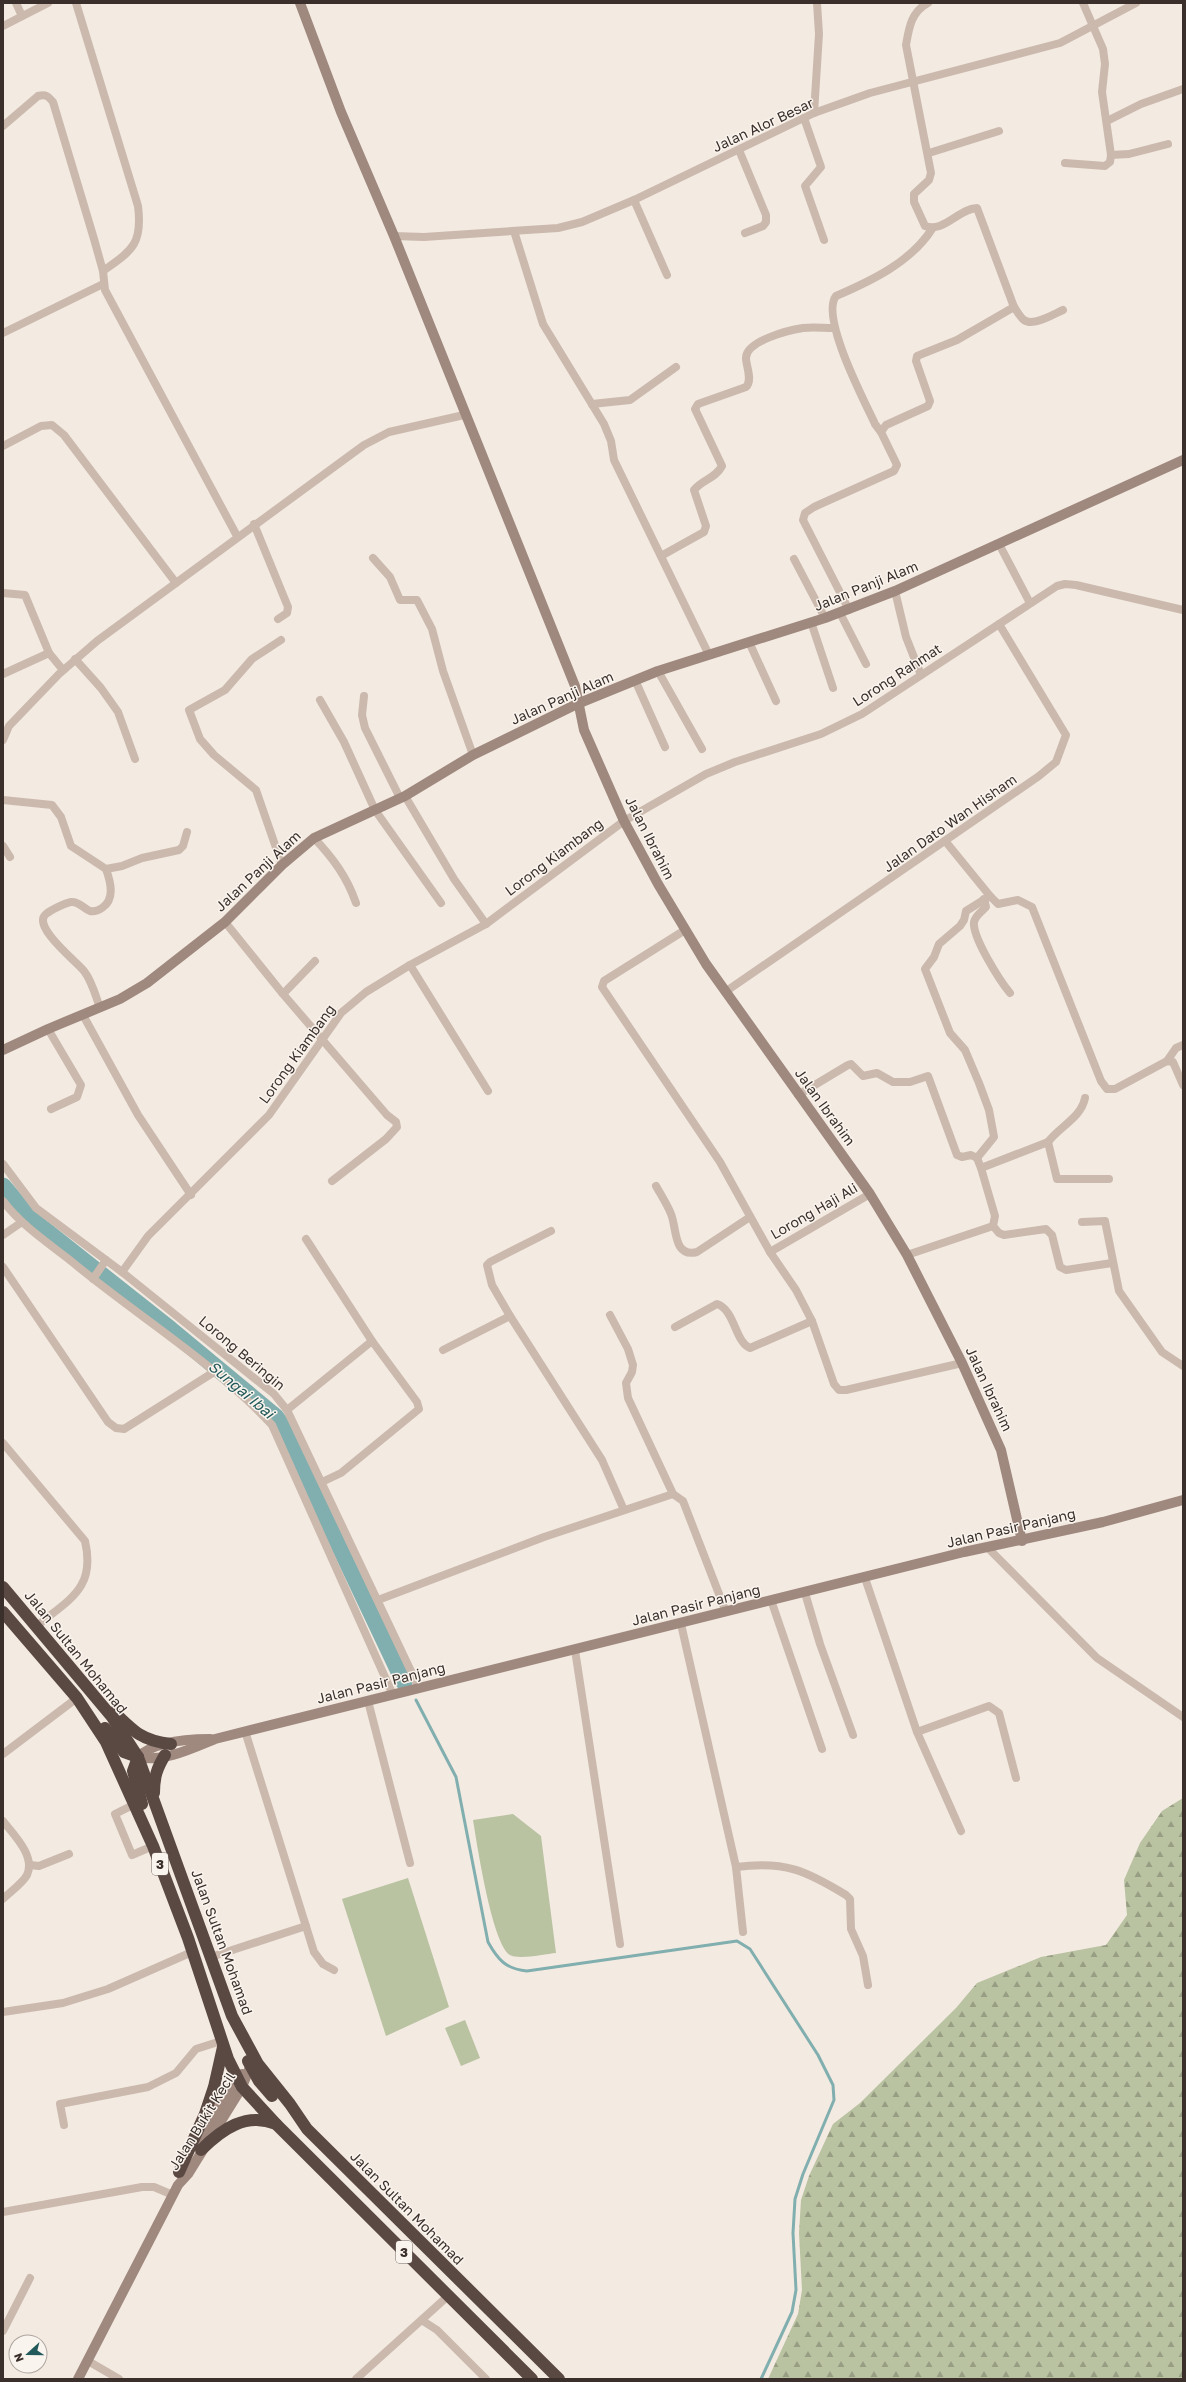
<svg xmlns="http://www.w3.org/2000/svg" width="1186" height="2382" font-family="'Golos Text',sans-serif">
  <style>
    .forest { fill: url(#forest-firs) }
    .park { fill: #b9c2a1 }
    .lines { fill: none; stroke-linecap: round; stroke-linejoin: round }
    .stream { stroke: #81afaf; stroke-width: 3 }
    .river { stroke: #81afaf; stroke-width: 17 }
    .street { stroke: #cbb9ad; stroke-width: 8 }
    .secondary { stroke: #9f887e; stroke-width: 10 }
    .highway { stroke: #5a4943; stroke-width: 12 }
    .labels { text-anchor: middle; stroke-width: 3; stroke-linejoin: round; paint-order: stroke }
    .shield { fill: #faf4ee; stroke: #746a66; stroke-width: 1 }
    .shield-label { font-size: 13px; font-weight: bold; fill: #3a2f2b }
    .street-label { font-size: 14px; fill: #3a2f2b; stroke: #faf4ee }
    .water-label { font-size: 15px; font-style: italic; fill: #22595a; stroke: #faf4ee }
  </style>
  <defs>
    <pattern id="forest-firs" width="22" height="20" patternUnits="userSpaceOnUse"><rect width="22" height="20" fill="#b9c2a1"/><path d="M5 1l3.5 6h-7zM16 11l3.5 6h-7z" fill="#979e83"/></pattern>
  </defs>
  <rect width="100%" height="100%" fill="#f3eae1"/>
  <polygon class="forest" points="1183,1798 1183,2379 768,2379 798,2314 802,2290 799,2233 801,2200 809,2176 833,2124 860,2103 956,2008 977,1983 1041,1957 1106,1945 1127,1915 1124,1880 1140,1843 1162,1811"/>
  <g class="park">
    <path d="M513 1814 541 1836 556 1953C545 1954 519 1960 510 1955 492 1944 477 1844 473 1820Z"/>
    <polygon points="408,1878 449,2007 386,2036 342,1899"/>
    <polygon points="465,2020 480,2058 461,2066 445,2028"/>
  </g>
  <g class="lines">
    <path class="stream" d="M416 1700 456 1777 488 1942C498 1960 506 1969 527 1971L737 1941 750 1949 818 2055 833 2085 834 2100 803 2174 795 2199 793 2233 796 2290 792 2312 761 2379"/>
    <polyline class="river" points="3,1186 31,1219 170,1329 276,1417 283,1427 404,1682"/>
    <g class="street">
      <polyline points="16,3 22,16"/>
      <path d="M76 3 138 206C143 245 131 251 103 271"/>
      <polyline points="3,26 48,3"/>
      <polyline points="814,113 819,34 817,3"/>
      <polyline points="804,118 821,167 805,186 824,240"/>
      <polyline points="1107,121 1141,104 1183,89"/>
      <path d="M3 126 38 96C46 94 48 96 53 102L94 239 103 271 105 290 237 536"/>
      <polyline points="739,150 766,215 766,222 763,226 745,233"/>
      <polyline points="929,153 999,131"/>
      <polyline points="1111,155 1129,154 1168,144"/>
      <polyline points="1065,163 1105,166 1110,162 1111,155 1102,92 1105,64 1103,49 1083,3"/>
      <polyline points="634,200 667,275"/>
      <polyline points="514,231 543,324 604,424 611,441 614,460 709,655"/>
      <polyline points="394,236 424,237 558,228 582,222 634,200 814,113 870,93 1060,43 1136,3"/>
      <path d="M1014 307C1017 311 1020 317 1024 320 1033 327 1054 314 1063 310"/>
      <polyline points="3,333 103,284"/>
      <polyline points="592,404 630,400 676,367"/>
      <path d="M881 432 875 424C864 400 820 317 836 296 871 281 911 262 932 229"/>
      <polyline points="3,446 41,426 52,425 64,435 176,583"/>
      <polyline points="254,524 288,607 287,613 278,619"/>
      <polyline points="999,544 1030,603"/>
      <path d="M661 556 704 532 706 526 694 490C703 479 715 479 722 466L695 409 698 404 746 387C753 380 746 366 746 358 746 341 789 330 803 328 813 327 823 328 833 328"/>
      <polyline points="373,558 390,577 400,600 417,600 432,629 443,671 473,755"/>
      <polyline points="794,559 825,618"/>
      <polyline points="895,591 906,637 921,675"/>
      <polyline points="3,593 25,595 49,653 63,670"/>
      <path d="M849 610 803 520 805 513 814 507 894 471 897 465 881 432 886 425 928 406 930 401 916 361 917 356 957 340 1014 307 977 208C958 209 944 233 925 226L914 202V194L929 180 931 173 906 45C909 28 911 12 928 3"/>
      <polyline points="840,613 866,664"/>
      <polyline points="811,622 833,688"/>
      <polyline points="281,640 252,659 225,690 189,710 200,739 214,755 256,790 282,865"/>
      <polyline points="749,642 776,701"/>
      <polyline points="75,659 101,688 118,712 135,759"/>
      <polyline points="658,671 702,749"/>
      <polyline points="3,674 49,653"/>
      <polyline points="635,680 665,747"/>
      <polyline points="364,696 362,715 365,728 400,798"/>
      <polyline points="320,700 344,742 375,810 441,903"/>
      <polyline points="3,740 9,726 59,674 97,641 364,445 389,432 464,415"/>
      <polyline points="405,796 454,879 486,924"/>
      <polyline points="3,800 52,805 61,817 71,846 106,869 122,866 142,858 179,850 183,846 187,832"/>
      <path d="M314 838C333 858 347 877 356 903"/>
      <polyline points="946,842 990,896 966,911 964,920 960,926 939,944 934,957 925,969 950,1033 965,1050 979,1083 989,1110 994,1137 977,1158"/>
      <polyline points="3,846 10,857"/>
      <polyline points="990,896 998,904 1018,900 1032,907 1101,1081 1107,1089 1115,1089 1167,1061 1173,1062 1183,1085"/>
      <path d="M984 899 986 907C982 911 975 916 974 922 972 937 1000 981 1010 993"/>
      <polyline points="225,922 283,994 387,1115 396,1122 397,1127 386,1139 332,1181"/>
      <polyline points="685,930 604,981 602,987 720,1162 770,1252 796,1290 812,1321 834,1384 839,1390 846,1390 962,1363"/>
      <polyline points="410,965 488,1091"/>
      <polyline points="725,992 1039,776 1056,762 1066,735 999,624"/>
      <polyline points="283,994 315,961"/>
      <path d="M100 1008C96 997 92 981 84 971 77 962 31 926 46 914 51 910 65 903 71 902 79 901 84 909 90 911 94 912 99 910 102 908 115 899 111 883 106 869"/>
      <polyline points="83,1015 138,1115 191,1195"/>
      <polyline points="48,1029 81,1085 77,1097 51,1109"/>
      <polyline points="1167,1061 1176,1048 1183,1045"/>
      <polyline points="798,1095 848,1065 851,1064 863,1076 877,1073 893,1082 910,1082 928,1076 957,1155 962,1157 971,1155 977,1158 981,1168 1048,1142 1057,1179 1109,1179"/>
      <path d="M1048 1142C1060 1126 1081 1118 1085 1098"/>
      <polyline points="3,1164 36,1208 122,1272 274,1394 287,1410 419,1688"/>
      <path d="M656 1186C661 1195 667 1204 671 1214 677 1228 673 1258 697 1252L750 1217"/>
      <path d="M3 1201C21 1225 48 1243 71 1261 137 1316 214 1362 272 1425L393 1695"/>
      <polyline points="1082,1222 1105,1221 1119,1291 1162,1352 1183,1366"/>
      <polyline points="993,1226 999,1233 1004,1235 1046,1229 1052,1235 1060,1267 1066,1270 1112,1263"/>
      <polyline points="551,1231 490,1262 487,1265 492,1285 510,1316 602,1460 624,1510"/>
      <polyline points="3,1235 22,1222"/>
      <polyline points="306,1239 372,1341 417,1402 419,1409 341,1473 322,1482"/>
      <polyline points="770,1252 870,1194"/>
      <polyline points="907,1255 993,1226 995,1216 981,1168"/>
      <polyline points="3,1267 108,1422 116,1428 124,1429 214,1372"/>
      <polyline points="122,1272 148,1236 269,1115 341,1013 366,992 410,965 486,924 624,821 706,774 735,762 821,734 862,714 1057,586 1065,584 1076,585 1183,610"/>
      <polyline points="93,1279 106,1260"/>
      <polyline points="610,1315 628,1349 633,1365 632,1372 626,1383 628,1398 673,1494 683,1501 726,1612"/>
      <path d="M675 1327 717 1304C735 1310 735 1342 750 1348L812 1321"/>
      <polyline points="443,1350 510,1316"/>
      <polyline points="287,1410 372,1341"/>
      <path d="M3 1443 85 1541C96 1589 69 1599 37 1626"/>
      <polyline points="987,1547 1097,1658 1183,1717"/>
      <polyline points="865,1578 917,1732 961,1831"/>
      <polyline points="805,1593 820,1644 853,1735"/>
      <polyline points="378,1600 544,1537 673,1494"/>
      <polyline points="771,1600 822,1749"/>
      <polyline points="681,1624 736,1867 743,1932"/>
      <polyline points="575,1650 620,1944"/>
      <polyline points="368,1701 410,1863"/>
      <polyline points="245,1731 314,1952 323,1964 334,1970"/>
      <polyline points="917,1732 989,1706 999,1713 1016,1778"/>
      <polyline points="3,1754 77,1698"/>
      <polyline points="135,1804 115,1814 132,1855 153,1846"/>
      <path d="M3 1821C13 1834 36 1856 27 1875 23 1883 10 1892 3 1899"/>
      <polyline points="30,1865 39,1866 69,1854"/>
      <path d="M736 1867C785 1861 805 1870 846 1895L850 1899 851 1929 863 1956 868 1985"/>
      <polyline points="211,1957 306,1926"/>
      <polyline points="3,2012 63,2003 108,1989 192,1952"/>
      <polyline points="64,2125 60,2104 148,2087 176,2073 196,2049 221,2041"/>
      <polyline points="3,2212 142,2187 154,2187 173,2195"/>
      <polyline points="423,2321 437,2330 486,2379"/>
      <polyline points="3,2331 30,2278"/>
      <polyline points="88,2361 119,2379"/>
      <polyline points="356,2379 448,2296"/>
    </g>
    <g class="secondary">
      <polyline points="300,3 341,112 394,236 575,686 584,730 624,821 658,884 706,964 870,1194 907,1255 962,1363 1001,1450 1022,1541"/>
      <polyline points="3,1050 48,1029 120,999 147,983 225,922 282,865 314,838 405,796 473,755 577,704 658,671 825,618 895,591 1183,460"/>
      <path d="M138 1757C162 1763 193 1748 215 1739L964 1552 1103 1522 1183 1500"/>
      <path d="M138 1757C155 1741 187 1739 210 1739"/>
      <polyline points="197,2142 237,2078 242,2074"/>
      <polyline points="78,2379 178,2185 188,2174 242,2087 250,2067"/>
    </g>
    <g class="highway">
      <polyline points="3,1587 112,1717 138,1757 232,2016 258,2064 290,2104 307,2129 559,2379"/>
      <polyline points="3,1612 77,1698 106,1742 153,1846 188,1938 228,2059 242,2087 277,2125 532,2379"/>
      <path d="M114 1712C134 1732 143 1741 171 1744"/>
      <polyline points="105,1728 124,1752 138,1757"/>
      <polyline points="138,1757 133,1771 142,1804"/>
      <path d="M154 1793C154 1777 157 1768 165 1755"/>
      <polyline points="248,2061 259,2081 272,2096"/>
      <path d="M201 2150C222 2129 246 2112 276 2124"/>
      <polyline points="179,2172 205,2114 214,2087 223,2047"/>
    </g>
  </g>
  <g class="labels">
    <g class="shield">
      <rect x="152" y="1853" width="16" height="22" rx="3"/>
      <rect x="396" y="2241" width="16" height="22" rx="3"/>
    </g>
    <g class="shield-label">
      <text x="160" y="1869">3</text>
      <text x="404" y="2257">3</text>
    </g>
    <g class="street-label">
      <text transform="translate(763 125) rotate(-25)" y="5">Jalan Alor Besar</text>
      <text transform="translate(866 586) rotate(-22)" y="5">Jalan Panji Alam</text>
      <text transform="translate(897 675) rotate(-33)" y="5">Lorong Rahmat</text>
      <text transform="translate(562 698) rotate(-24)" y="5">Jalan Panji Alam</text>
      <text transform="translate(950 823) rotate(-35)" y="5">Jalan Dato Wan Hisham</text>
      <text transform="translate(650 838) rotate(63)" y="5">Jalan Ibrahim</text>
      <text transform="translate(554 857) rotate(-37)" y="5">Lorong Kiambang</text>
      <text transform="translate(258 871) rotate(-43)" y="5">Jalan Panji Alam</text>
      <text transform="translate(297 1054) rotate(-54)" y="5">Lorong Kiambang</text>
      <text transform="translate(825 1107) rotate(54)" y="5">Jalan Ibrahim</text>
      <text transform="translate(814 1211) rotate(-30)" y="5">Lorong Haji Ali</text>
      <text transform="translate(242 1353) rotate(40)" y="5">Lorong Beringin</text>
      <text transform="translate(989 1389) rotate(65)" y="5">Jalan Ibrahim</text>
      <text transform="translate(1011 1528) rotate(-13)" y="5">Jalan Pasir Panjang</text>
      <text transform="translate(696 1605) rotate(-14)" y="5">Jalan Pasir Panjang</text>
      <text transform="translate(76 1652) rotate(51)" y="5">Jalan Sultan Mohamad</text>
      <text transform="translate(381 1683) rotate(-14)" y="5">Jalan Pasir Panjang</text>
      <text transform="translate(222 1942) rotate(70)" y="5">Jalan Sultan Mohamad</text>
      <text transform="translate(202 2121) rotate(-58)" y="5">Jalan Bukit Kecil</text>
      <text transform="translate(407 2208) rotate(45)" y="5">Jalan Sultan Mohamad</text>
    </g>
    <g class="water-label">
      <text transform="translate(241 1390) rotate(40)" y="5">Sungai Ibai</text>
    </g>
  </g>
  <rect width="1186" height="2382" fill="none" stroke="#3a2f2b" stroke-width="8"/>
  <g transform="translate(28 2354) rotate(249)"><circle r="19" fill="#faf4ee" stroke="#ada5a0"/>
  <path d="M0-3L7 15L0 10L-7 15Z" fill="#22595a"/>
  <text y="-6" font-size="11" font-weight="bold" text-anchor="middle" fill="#3a2f2b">N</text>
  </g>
</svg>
